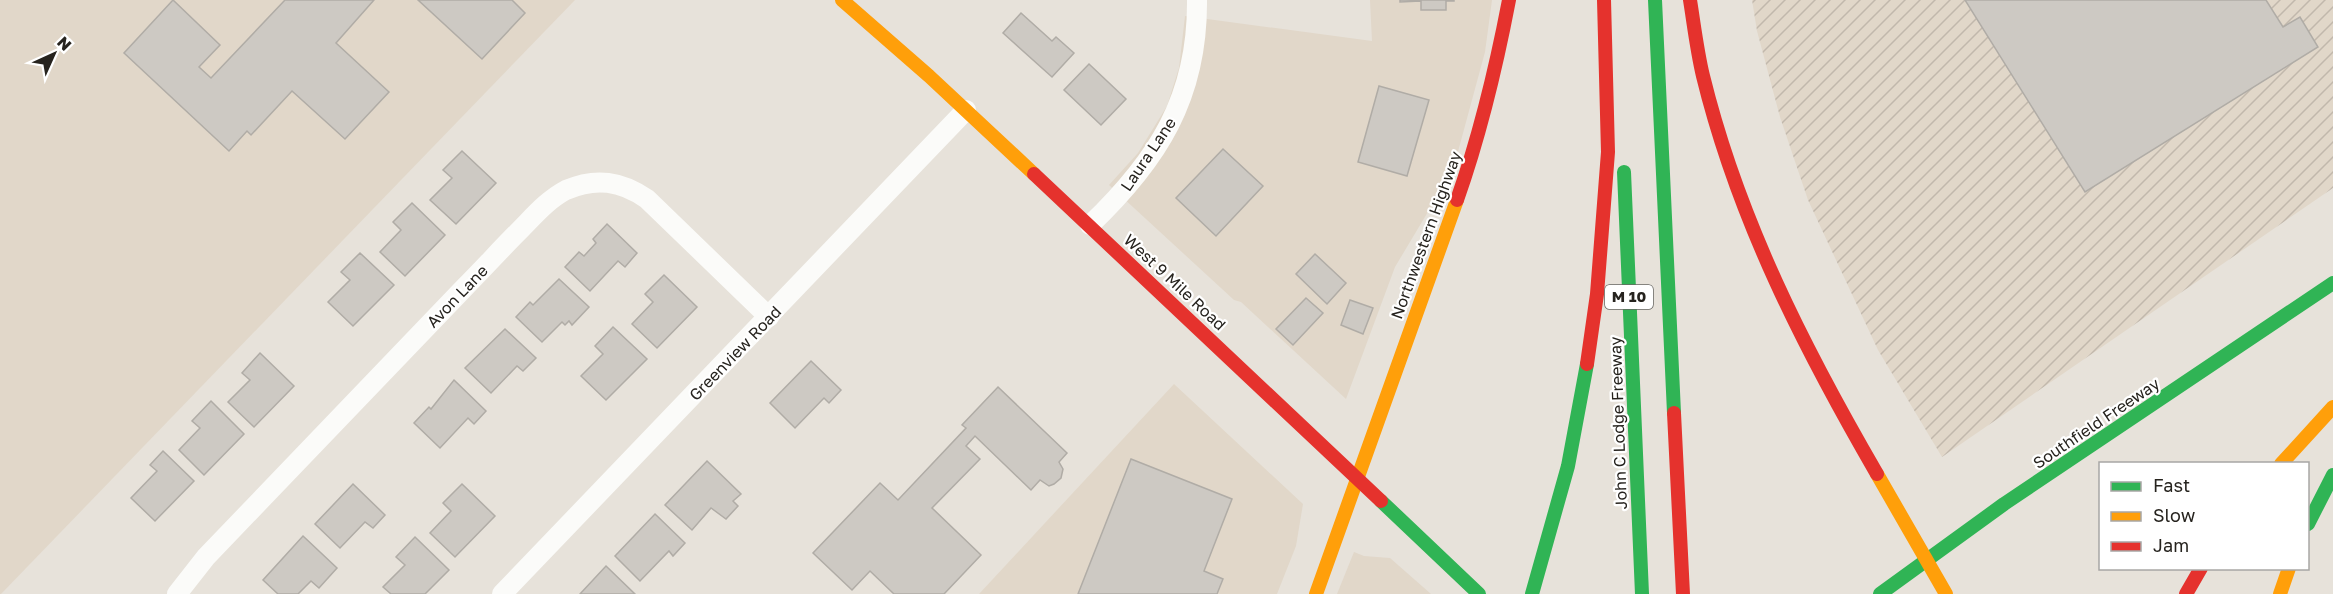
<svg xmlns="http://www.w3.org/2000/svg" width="2333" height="594" font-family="'Golos Text',sans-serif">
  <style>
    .built { fill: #e1d7c9 }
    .industrial { fill: url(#industrial-furrows) }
    .building { fill: #cdc9c3; stroke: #b0aca6; stroke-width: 1.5 }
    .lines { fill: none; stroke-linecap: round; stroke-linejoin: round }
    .street { stroke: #fbfbf9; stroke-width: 20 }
    .fast { stroke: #30b455; stroke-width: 14 }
    .slow { stroke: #ff9f0a; stroke-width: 14 }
    .jam { stroke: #e5322d; stroke-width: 14 }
    .labels { text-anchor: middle; stroke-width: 4.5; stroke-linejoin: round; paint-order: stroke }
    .shield { fill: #fff; stroke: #676562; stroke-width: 1.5 }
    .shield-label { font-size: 15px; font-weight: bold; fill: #26231e }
    .street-label { font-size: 16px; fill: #26231e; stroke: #fff }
  </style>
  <defs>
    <pattern id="industrial-furrows" width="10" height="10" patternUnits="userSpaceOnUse" patternTransform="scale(1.5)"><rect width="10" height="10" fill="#e1d7c9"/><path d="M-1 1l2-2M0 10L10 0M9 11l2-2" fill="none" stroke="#c1b8ac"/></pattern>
  </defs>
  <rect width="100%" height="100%" fill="#e7e2da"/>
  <g class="built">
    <polygon points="0,0 575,0 1,594 0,594"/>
    <polygon points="1370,0 1492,0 1485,52 1453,170 1395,267 1346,399 1241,302 1234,300 1109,185 1138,153 1167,106 1179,68 1185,16 1372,41"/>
    <polygon points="1174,384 1303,504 1296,546 1277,594 979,594"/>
    <polygon points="1354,552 1364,556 1390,558 1431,594 1337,594"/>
  </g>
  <polygon class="industrial" points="1752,0 2333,0 2333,188 1942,457 1878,350 1808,200 1780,117 1757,31"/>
  <g class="building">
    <polygon points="173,0 220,45 199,67 211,78 285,0 374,0 336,43 389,92 345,139 292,91 251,135 247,131 229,151 124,53"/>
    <polygon points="418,0 512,0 525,13 482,59"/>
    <polygon points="1400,0 1454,0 1454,1 1446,1 1446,10 1421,10 1421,1 1400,2"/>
    <polygon points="1965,0 2266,0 2283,27 2300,17 2318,47 2085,192"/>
    <polygon points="1021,13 1052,41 1056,37 1074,53 1052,77 1003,33"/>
    <polygon points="1089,64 1126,99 1101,125 1064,90"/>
    <polygon points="1379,86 1429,100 1407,176 1358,162"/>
    <polygon points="1223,149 1263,186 1216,236 1176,198"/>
    <polygon points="462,151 496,183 456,224 430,200 452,178 443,170"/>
    <polygon points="412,203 445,235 405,276 380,252 401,230 393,222"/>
    <polygon points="607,224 637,253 625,267 618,261 590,291 565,267 579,252 584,256 596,243 593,239"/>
    <polygon points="360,253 394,285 353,326 328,302 350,280 341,272"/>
    <polygon points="1315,254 1346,283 1327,304 1296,274"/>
    <polygon points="664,275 697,307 657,348 632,324 653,302 645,294"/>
    <polygon points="559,279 589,307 572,325 569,321 565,325 562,322 542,342 516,317 530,302 533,305"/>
    <polygon points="1306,298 1323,313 1293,345 1276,329"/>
    <polygon points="1350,300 1373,308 1363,334 1341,325"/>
    <polygon points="613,327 647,359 606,400 581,376 603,354 595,346"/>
    <polygon points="505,329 536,358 523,371 517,366 491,393 465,368"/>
    <polygon points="260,353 294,386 254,427 228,402 250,380 242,373"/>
    <polygon points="811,361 841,390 829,403 824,398 795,428 770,403"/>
    <polygon points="454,380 486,411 474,424 468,418 440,448 414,423 429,407 431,409"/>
    <polygon points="998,387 1067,453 1059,462 1063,469 1061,478 1054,484 1049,486 1040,480 1031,490 975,436 966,446 980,459 932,508 981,555 944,594 894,594 870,571 852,590 813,553 880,483 898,500 966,428 962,425"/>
    <polygon points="211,401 244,434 204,475 179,450 200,428 192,421"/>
    <polygon points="163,451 194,481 155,521 131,498 157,471 150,465"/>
    <polygon points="1131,459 1232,499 1204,571 1223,579 1217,594 1078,594"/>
    <polygon points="707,461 741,494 733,501 738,506 726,519 711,508 692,530 665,505"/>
    <polygon points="353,484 385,515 373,528 365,522 340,548 315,524"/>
    <polygon points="462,484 495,516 455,557 430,533 451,511 443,503"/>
    <polygon points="655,514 685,543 673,556 669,551 640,581 615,556"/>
    <polygon points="303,536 337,568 319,588 311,581 298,594 278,594 263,580"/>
    <polygon points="415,537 449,570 425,594 391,594 383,587 405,565 396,557"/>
    <polygon points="606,566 635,594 580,594"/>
  </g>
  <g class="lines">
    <g class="street">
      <path d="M1090 225C1158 160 1198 97 1197 0"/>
      <path d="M177 594 206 557C292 467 378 377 465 287 483 269 500 250 518 232 533 217 547 200 566 190 596 177 621 181 647 199L769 317"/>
      <polyline points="502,594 966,110"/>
    </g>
    <g class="fast">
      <polyline points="1655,0 1674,413"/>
      <polyline points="1624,172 1642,594"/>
      <polyline points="1381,501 1479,594"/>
      <polyline points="2308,524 2333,475"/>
      <polyline points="1532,594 1568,466 1587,364"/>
      <polyline points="1880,594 2004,504 2333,283"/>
    </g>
    <g class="slow">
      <polyline points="842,0 929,76 1034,174"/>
      <polyline points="2281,464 2333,407"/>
      <polyline points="1877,474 1946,594"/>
      <polyline points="1316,594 1457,200"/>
      <polyline points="2280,594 2289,568"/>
    </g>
    <g class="jam">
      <path d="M1690 0C1694 25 1697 51 1703 76 1738 219 1804 348 1877 474"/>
      <polyline points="1034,174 1381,501"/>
      <path d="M1457 200C1480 135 1496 68 1509 0"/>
      <polyline points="1587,364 1597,294 1608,152 1604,0"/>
      <polyline points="1674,413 1683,594"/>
      <polyline points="2186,594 2201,568"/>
    </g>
  </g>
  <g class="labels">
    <rect class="shield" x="1605" y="285" width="48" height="24" rx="4.5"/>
    <g class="shield-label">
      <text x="1629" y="302">M 10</text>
    </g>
    <g class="street-label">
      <text transform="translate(1148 154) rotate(-56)" y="6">Laura Lane</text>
      <text transform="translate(1426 235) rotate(-70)" y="6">Northwestern Highway</text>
      <text transform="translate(1175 282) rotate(43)" y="6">West 9 Mile Road</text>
      <text transform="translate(457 296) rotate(-46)" y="6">Avon Lane</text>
      <text transform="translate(735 353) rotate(-46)" y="6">Greenview Road</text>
      <text transform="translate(1618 423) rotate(-92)" y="6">John C Lodge Freeway</text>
      <text transform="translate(2096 423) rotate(-34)" y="6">Southfield Freeway</text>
    </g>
  </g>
  <rect x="2099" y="462" width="210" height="108" fill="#ffffff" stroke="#a8a7a5" stroke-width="1.5"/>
  <rect x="2111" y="482" width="30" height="9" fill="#30b455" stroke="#a8a7a5" stroke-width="1.5"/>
  <text x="2153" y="492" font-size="18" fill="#26231e">Fast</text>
  <rect x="2111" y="512" width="30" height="9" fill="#ff9f0a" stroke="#a8a7a5" stroke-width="1.5"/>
  <text x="2153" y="522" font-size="18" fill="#26231e">Slow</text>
  <rect x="2111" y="542" width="30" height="9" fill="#e5322d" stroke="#a8a7a5" stroke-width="1.5"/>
  <text x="2153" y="552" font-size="18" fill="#26231e">Jam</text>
  <g transform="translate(54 54) rotate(45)" stroke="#ffffff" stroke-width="4.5" paint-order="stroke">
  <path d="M0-4.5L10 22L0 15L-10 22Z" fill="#26231e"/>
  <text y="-9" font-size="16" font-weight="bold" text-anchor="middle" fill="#26231e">N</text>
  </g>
</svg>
